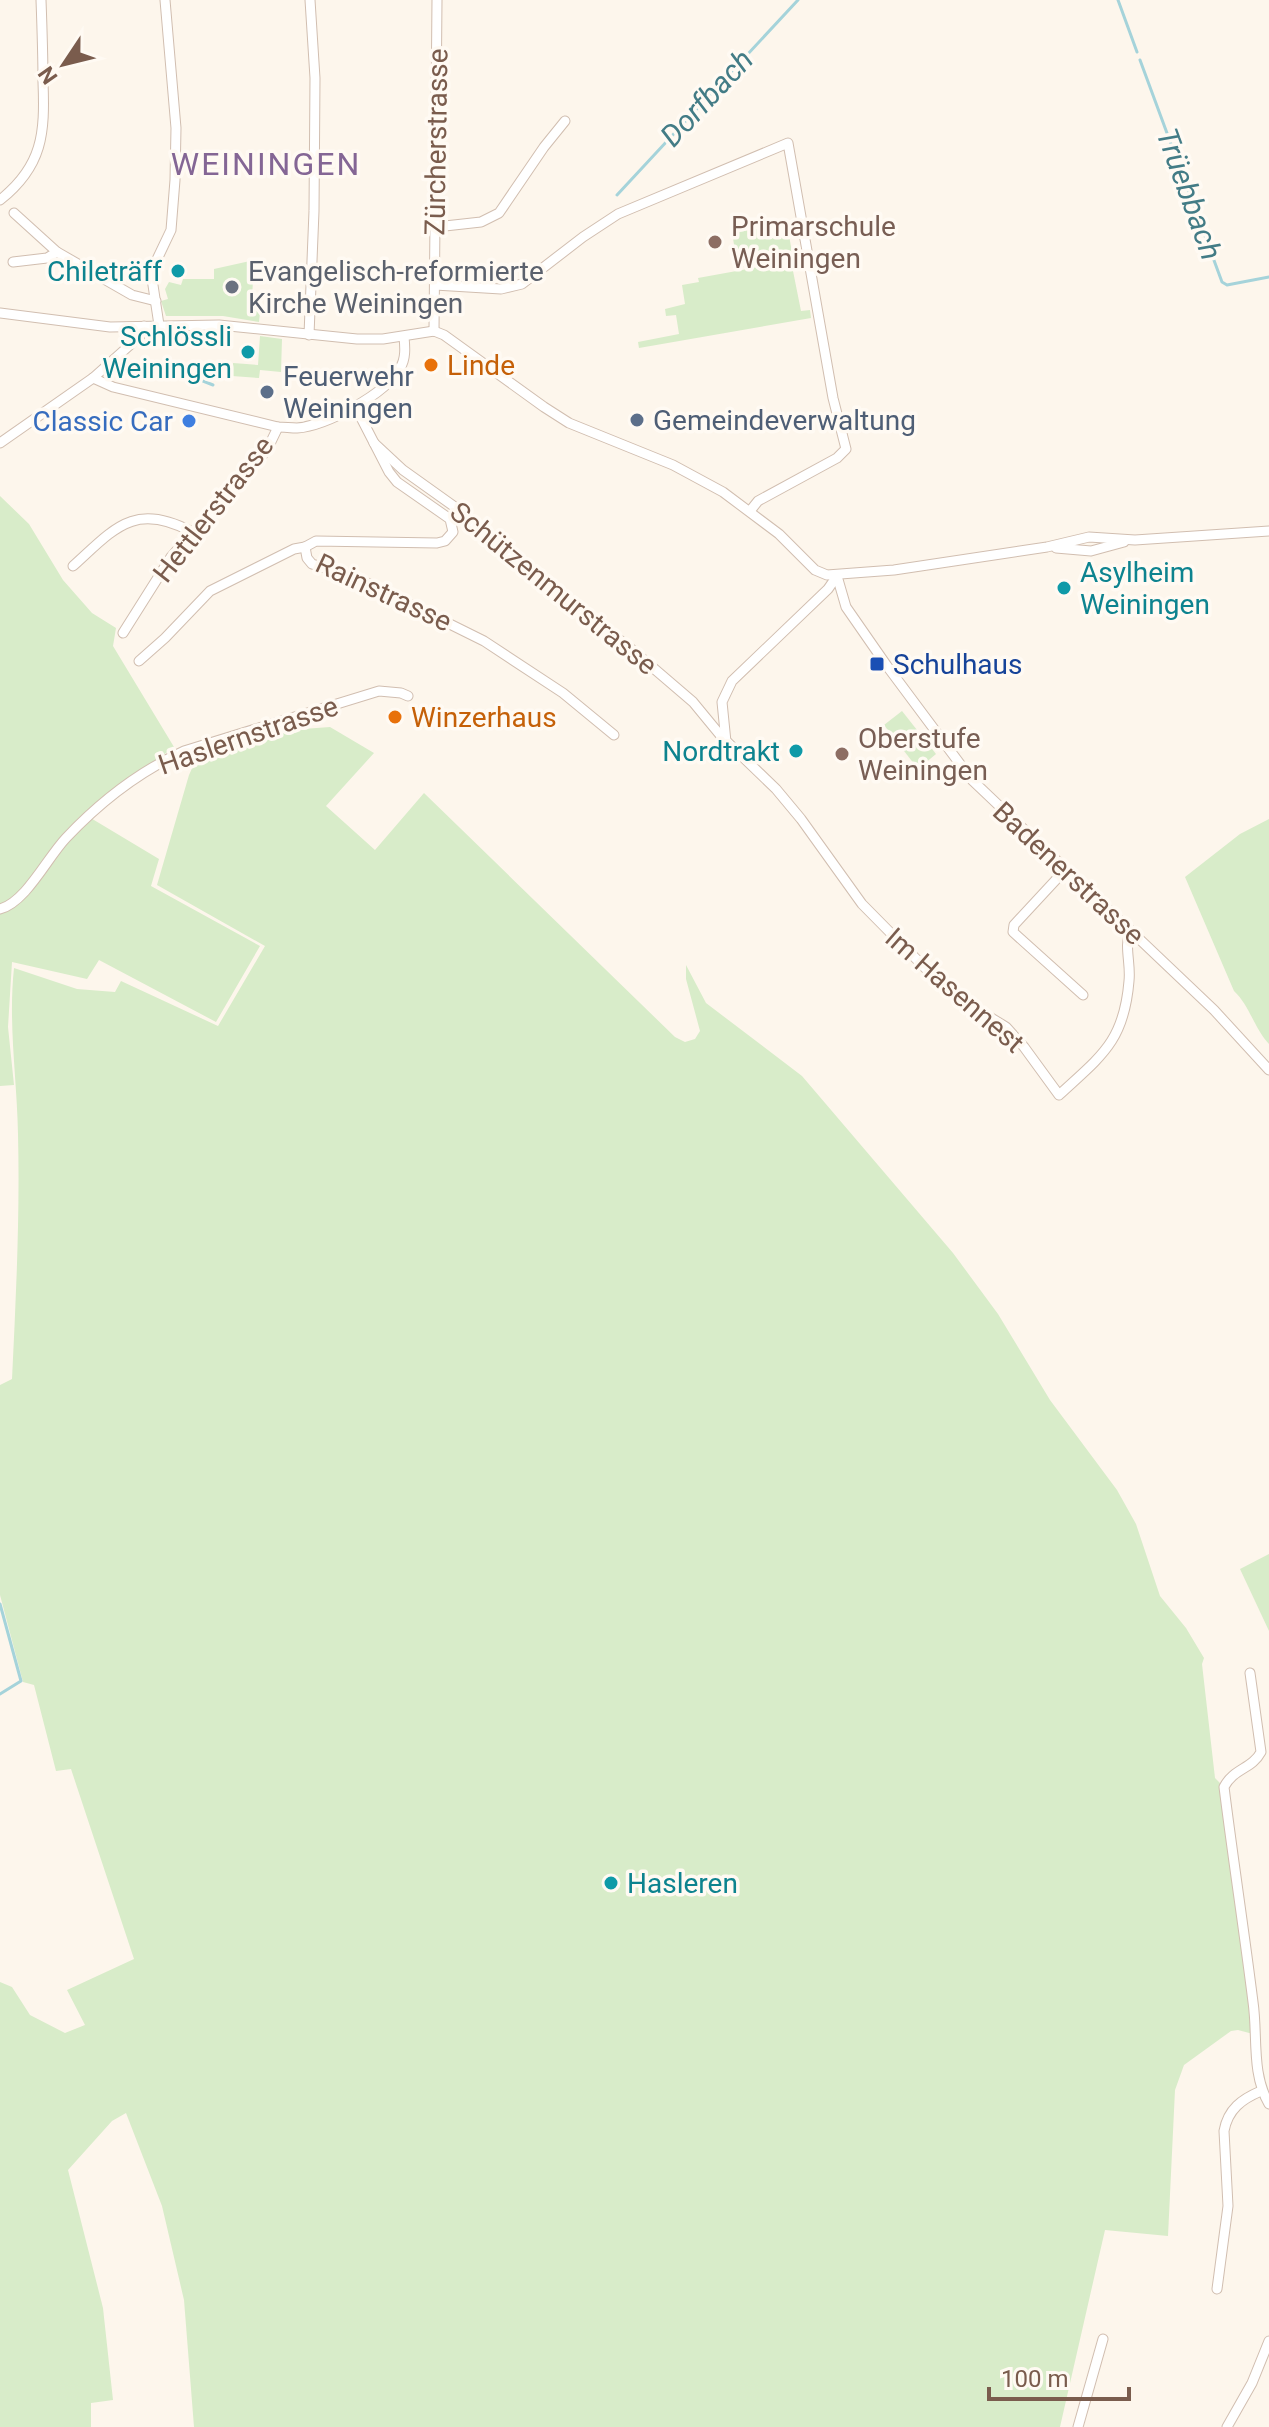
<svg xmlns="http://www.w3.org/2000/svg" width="1269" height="2427" font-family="Roboto,sans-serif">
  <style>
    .green { fill: #d8ecc9 }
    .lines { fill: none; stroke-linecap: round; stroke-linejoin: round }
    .stream { stroke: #a5d3da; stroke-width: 3 }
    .minor-casing { stroke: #d1beb0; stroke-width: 11 }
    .minor { stroke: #fff; stroke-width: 9 }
    .education-dot { fill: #8d6e63; stroke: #fffaf3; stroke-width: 3 }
    .culture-dot { fill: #0f9aa8; stroke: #fffaf3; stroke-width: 3 }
    .worship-dot { fill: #6b7280; stroke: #fffaf3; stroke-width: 3 }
    .food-dot { fill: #e8710a; stroke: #fffaf3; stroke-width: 3 }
    .service-dot { fill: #5c6f8a; stroke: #fffaf3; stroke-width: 3 }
    .shop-dot { fill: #3f7fe0; stroke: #fffaf3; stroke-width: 3 }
    .transit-dot { fill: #1a4fb4; stroke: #fffaf3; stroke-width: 3 }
    .labels { text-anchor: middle; stroke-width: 7; stroke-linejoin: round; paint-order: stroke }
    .street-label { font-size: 28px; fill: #7a5c4d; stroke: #fffaf3 }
    .education-label { font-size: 28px; fill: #785e54; stroke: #fffaf3; text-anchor: start }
    .culture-label { font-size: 28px; fill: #0d838f; stroke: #fffaf3; text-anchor: end }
    .worship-label { font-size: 28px; fill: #5b616d; stroke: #fffaf3; text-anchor: start }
    .food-label { font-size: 28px; fill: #c56008; stroke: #fffaf3; text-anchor: start }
    .service-label { font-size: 28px; fill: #4e5e75; stroke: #fffaf3; text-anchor: start }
    .shop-label { font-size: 28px; fill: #366cbe; stroke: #fffaf3; text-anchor: end }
    .transit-label { font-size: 28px; fill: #164399; stroke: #fffaf3; text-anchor: start }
    .water-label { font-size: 30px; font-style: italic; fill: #437c86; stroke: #fffaf3 }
    .quarter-label { font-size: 32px; letter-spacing: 2px; fill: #846695; stroke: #fffaf3 }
  </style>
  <rect width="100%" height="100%" fill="#fdf6ec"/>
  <g class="green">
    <polygon points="787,224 793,258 738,267 732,233"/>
    <polygon points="250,261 253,279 252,301 261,303 259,322 223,316 166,316 161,301 168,299 165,289 169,282 181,285 183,279 214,279 214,269"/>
    <polygon points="791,261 801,311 810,310 811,318 639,348 638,342 679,334 676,315 666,316 665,309 685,304 682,285 699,282 698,278"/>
    <polygon points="260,336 282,339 281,372 260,370 259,378 232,376 233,363 258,365"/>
    <polygon points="0,496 29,524 63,580 92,613 116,628 113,646 174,747 84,814 159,859 151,886 260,946 216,1022 99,960 87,979 12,962 8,1027 14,1085 0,1086"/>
    <polygon points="902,711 936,754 918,769 884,725"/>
    <path d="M330 727 374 753 326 806 375 850 424 793 675 1037 685 1042 695 1039 700 1031 686 979V965L706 1003 802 1076 953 1253 998 1314 1050 1400 1117 1490 1136 1524 1160 1596 1186 1628 1204 1658 1202 1664 1215 1778 1224 1787 1253 2034 1238 2030 1231 2031 1184 2065 1175 2090 1168 2236 1105 2230 1060 2427H194L184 2300 162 2206 126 2113 112 2121 68 2170 103 2308 113 2400 91 2403V2427H0V1982L12 1987 30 2015 65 2033 85 2025 67 1990 134 1959 71 1769 56 1771 34 1685 23 1682 0 1595V1385L12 1379C16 1297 20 1216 18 1134 17 1078 8 1024 14 968L77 989 115 992 121 981 218 1026 265 946 157 885 189 775 199 753 276 731Z"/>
    <path d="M1269 819V1044C1254 1028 1250 1006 1234 991L1185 877 1240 834Z"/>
    <polygon points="1269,1554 1269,1631 1240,1569"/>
  </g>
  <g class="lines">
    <g class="stream">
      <polyline points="1118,0 1137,52"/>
      <polyline points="1140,60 1222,282 1227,285 1269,277"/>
      <polyline points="617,195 798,0"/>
      <polyline points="180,377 198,379 213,385"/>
      <polyline points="0,1604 21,1681 0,1694"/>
    </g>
    <defs>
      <g id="minor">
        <path d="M0 200C43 166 45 133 43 82 43 55 42 27 41 0"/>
        <polyline points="14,213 57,252 132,295 156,301"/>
        <polyline points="436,227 481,222 499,213 544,147 565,121"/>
        <polyline points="13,262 47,258 57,252"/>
        <polyline points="435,285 501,289 522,284 583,237 618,214 788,143 833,398 846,449 837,458 758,501 750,511"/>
        <polyline points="0,313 110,327 219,325 357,339 383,339 434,331"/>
        <polyline points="159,325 151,272 171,230 175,180 176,128 165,0"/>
        <polyline points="434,331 444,335 544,407 569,423 673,465 723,492 779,534 815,570 827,575 894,570 1047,547 1089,537 1135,540 1269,531"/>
        <polyline points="434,331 437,0"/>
        <polyline points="309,335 314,211 315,78 310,0"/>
        <path d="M93 378 113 387 278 427C284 427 291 428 297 428 326 426 386 394 400 368 406 359 405 347 404 337"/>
        <polyline points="355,406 389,472 397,482 450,519 453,532 445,541 437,543 316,541 305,547 307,558 312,564 357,578 484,641 563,693 614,735"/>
        <polyline points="0,443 93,378 140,336 144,326"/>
        <path d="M374 443 403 470 459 510 489 537 630 648 693 702 721 736 776 789 801 819 862 904 937 980 970 1005 1006 1027 1024 1047 1059 1095C1101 1056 1124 1042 1129 981 1131 964 1124 947 1130 930"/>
        <polyline points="1056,548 1091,551 1124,542"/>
        <path d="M73 566C114 529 134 501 192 532"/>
        <polyline points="837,576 846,607 887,666 972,780 1214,1010 1269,1070"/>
        <polyline points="123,633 171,557 267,450 278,427"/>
        <polyline points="139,661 165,638 210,591 294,549 305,547"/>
        <polyline points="726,742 722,702 732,681 828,589 837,576"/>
        <polyline points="1065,870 1014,925 1013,932 1083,995"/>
        <path d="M0 909C26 902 47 858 66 838 99 803 140 771 184 751L379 691 401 693 408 696"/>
        <path d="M1250 1673 1261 1752C1252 1769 1234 1768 1224 1787 1233 1859 1244 1930 1253 2002 1258 2036 1251 2073 1269 2104"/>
        <path d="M1217 2289 1228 2206 1224 2131C1228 2109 1242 2099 1261 2091"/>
        <polyline points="1078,2427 1103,2339"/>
        <polyline points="1227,2427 1252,2383 1269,2341"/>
      </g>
    </defs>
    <use href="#minor" class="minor-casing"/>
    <use href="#minor" class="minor"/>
  </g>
  <g class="education-dot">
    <circle cx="715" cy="242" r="8"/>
    <circle cx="842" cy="754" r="8"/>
  </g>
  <g class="culture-dot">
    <circle cx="178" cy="271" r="8"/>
    <circle cx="248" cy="352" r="8"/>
    <circle cx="1064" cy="588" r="8"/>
    <circle cx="796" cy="751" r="8"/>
    <circle cx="611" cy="1883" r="8"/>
  </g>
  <circle class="worship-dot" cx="232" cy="287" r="8"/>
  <g class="food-dot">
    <circle cx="431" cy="365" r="8"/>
    <circle cx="395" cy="717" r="8"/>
  </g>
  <g class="service-dot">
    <circle cx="267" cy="392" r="8"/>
    <circle cx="637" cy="420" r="8"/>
  </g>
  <circle class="shop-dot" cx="189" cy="421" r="8"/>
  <rect class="transit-dot" x="869" y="656" width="16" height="16" rx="4"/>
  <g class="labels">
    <g class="street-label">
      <text transform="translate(436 142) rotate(-89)" y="10">Zürcherstrasse</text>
      <text transform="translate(213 509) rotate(-52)" y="10">Hettlerstrasse</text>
      <text transform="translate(554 588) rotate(39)" y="10">Schützenmurstrasse</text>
      <text transform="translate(384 592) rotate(25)" y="10">Rainstrasse</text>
      <text transform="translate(248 735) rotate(-19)" y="10">Haslernstrasse</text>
      <text transform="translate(1069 873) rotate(43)" y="10">Badenerstrasse</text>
      <text transform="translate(955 990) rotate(41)" y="10">Im Hasennest</text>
    </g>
    <g class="education-label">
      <text x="731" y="236">Primarschule<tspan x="731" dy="32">Weiningen</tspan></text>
      <text x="858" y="748">Oberstufe<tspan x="858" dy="32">Weiningen</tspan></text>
    </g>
    <g class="culture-label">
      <text x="162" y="281">Chileträff</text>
      <text x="232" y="346">Schlössli<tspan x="232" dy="32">Weiningen</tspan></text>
      <text x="1080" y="582" text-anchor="start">Asylheim<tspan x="1080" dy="32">Weiningen</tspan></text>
      <text x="780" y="761">Nordtrakt</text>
      <text x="627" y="1893" text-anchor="start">Hasleren</text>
    </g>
    <g class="worship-label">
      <text x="248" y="281">Evangelisch-reformierte<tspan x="248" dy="32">Kirche Weiningen</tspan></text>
    </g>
    <g class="food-label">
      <text x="447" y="375">Linde</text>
      <text x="411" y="727">Winzerhaus</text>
    </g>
    <g class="service-label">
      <text x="283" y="386">Feuerwehr<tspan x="283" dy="32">Weiningen</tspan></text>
      <text x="653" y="430">Gemeindeverwaltung</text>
    </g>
    <g class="shop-label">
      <text x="173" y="431">Classic Car</text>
    </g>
    <g class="transit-label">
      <text x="893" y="674">Schulhaus</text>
    </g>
    <g class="water-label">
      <text transform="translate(707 98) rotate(-47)" y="10">Dorfbach</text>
      <text transform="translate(1189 194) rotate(70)" y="10">Trüebbach</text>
    </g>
    <g class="quarter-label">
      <text x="266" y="175">WEININGEN</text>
    </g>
  </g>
  <g transform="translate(64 64) rotate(235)" stroke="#fffaf3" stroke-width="6" paint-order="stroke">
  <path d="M0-6L14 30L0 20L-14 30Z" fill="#7a5c4d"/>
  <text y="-12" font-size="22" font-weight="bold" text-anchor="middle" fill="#7a5c4d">N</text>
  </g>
  <path d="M989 2387v12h140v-12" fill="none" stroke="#7a5c4d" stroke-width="4"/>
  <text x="1001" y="2387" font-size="24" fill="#7a5c4d" stroke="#fffaf3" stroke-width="6" paint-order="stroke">100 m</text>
</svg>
